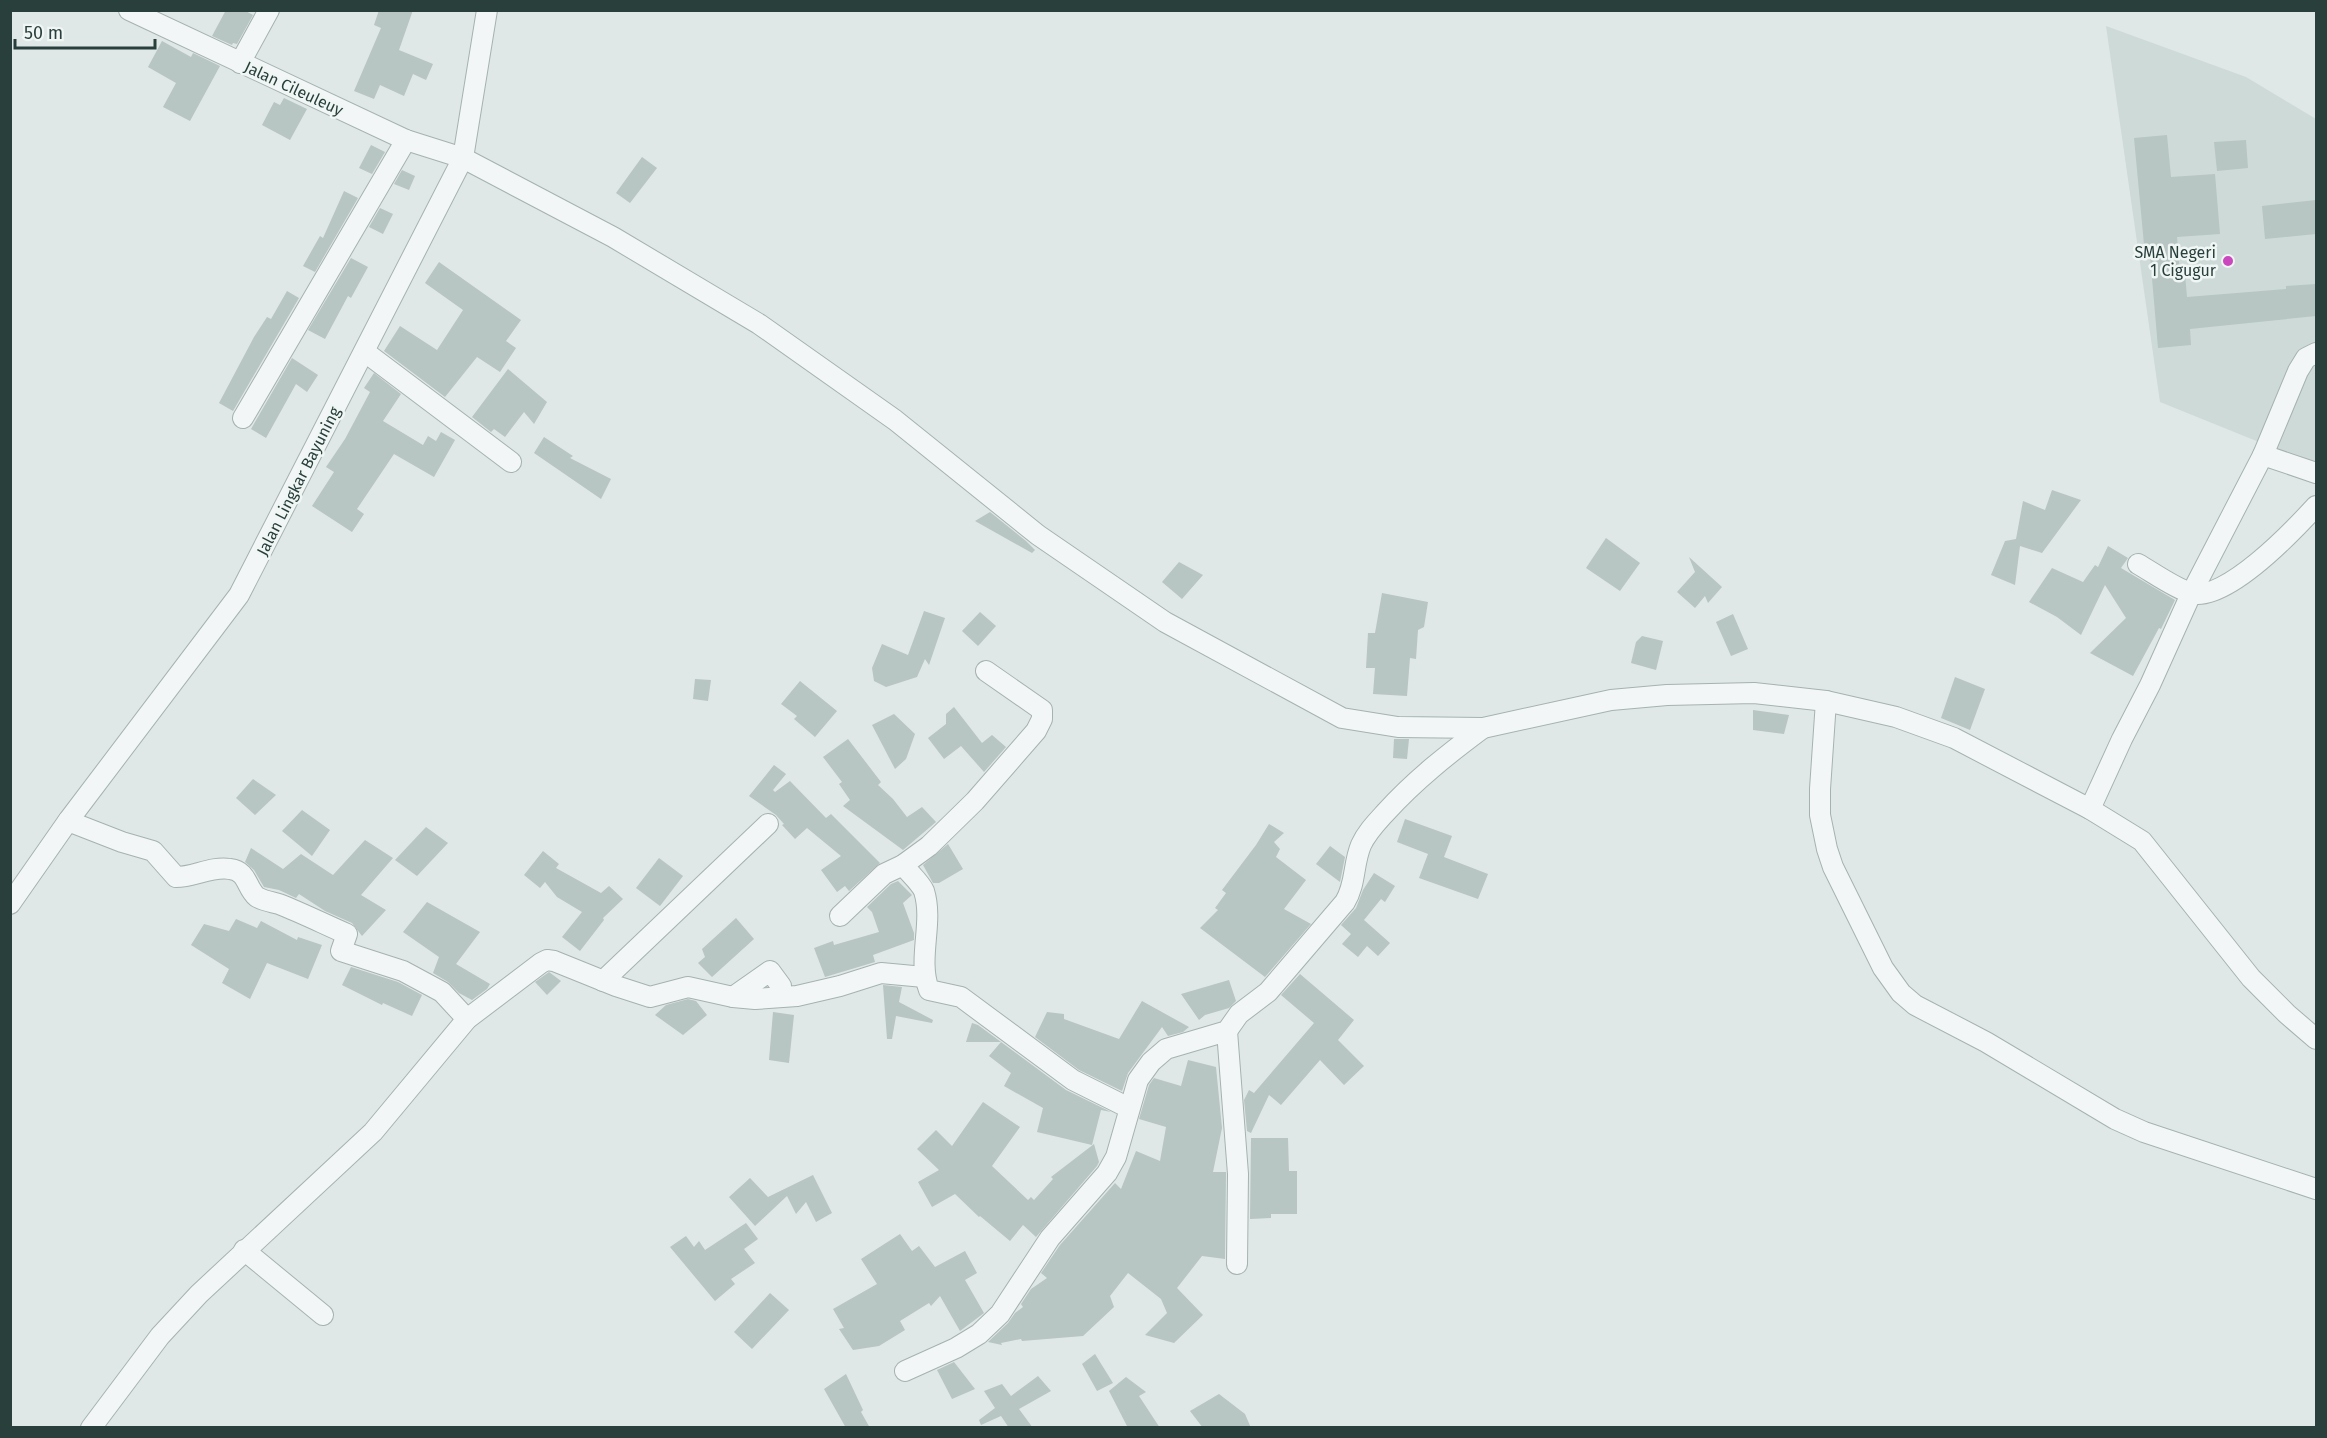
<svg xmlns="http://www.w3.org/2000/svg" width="2327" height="1438" font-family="'Fira Sans',sans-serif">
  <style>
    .built { fill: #cddad8 }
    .building { fill: #b7c5c3 }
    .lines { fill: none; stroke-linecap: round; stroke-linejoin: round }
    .minor-casing { stroke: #a5b2b0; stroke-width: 22 }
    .minor { stroke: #f2f6f6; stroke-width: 20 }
    .poi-dot { fill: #ca47bd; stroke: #eff6f4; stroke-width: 2 }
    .labels { text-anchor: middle; stroke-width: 5; stroke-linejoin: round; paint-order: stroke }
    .street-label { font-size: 16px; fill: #293f3c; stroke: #eff6f4 }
    .poi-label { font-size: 16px; fill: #293f3c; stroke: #eff6f4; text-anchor: end }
  </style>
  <rect width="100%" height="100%" fill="#dfe8e7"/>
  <polygon class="built" points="2106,26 2246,77 2316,119 2316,465 2160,402"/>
  <g class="building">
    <polygon points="226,10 244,10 253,15 237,44 233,43 232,45 212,36"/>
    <polygon points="379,10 413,10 399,50 433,64 426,80 413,74 404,96 380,85 374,99 354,91 381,28 374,25"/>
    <polygon points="162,41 191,57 193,53 220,66 190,121 163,107 176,83 148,67"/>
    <polygon points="284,98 307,109 290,140 262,125 274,102 280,105"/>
    <polygon points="2167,135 2171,177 2215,174 2220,234 2177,237 2180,275 2185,274 2187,297 2286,289 2286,286 2316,284 2316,316 2190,329 2191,345 2158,348 2150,255 2145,255 2134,138"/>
    <polygon points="2246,140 2248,168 2217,171 2214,142"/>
    <polygon points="371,145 385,152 372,174 359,168"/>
    <polygon points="642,157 657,168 630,203 616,193"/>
    <polygon points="402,170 415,176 409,190 394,184"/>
    <polygon points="344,191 358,198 315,272 303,266 320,236 323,238"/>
    <polygon points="2316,200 2316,234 2265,239 2262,206"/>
    <polygon points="380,208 393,214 383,234 369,227"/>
    <polygon points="351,258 368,267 351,298 348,296 325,339 308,330"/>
    <polygon points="439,262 521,320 506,341 516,348 500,372 477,357 445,397 384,351 400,326 437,350 463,310 425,283"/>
    <polygon points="287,291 299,298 233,411 219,403 254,337 267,317 271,319"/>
    <polygon points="292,358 318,375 307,392 296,384 266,438 251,429"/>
    <polygon points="508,369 547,402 534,424 524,412 505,437 494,429 491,432 472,417"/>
    <polygon points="374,373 401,394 383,421 423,445 428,436 436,441 441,432 455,440 434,477 394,454 357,509 364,514 352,532 312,506 334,472 326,467 345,439 370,392 364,388"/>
    <polygon points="544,437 573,456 570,458 611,479 601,499 534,453"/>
    <polygon points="2052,490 2081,500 2042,553 2020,546 2015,585 1991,575 2005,541 2016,539 2023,501 2045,510"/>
    <polygon points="990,512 1026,541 1035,550 1032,553 975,521"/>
    <polygon points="1606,538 1640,563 1620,591 1586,568"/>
    <polygon points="2108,546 2128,558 2121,568 2175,600 2161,629 2159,628 2133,676 2090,653 2126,618 2105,585 2081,635 2057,617 2029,602 2052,568 2083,582 2095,565 2098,567"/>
    <polygon points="1689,557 1722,587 1708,603 1705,596 1695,608 1677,592 1695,572"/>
    <polygon points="1179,562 1203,575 1182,599 1162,582"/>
    <polygon points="1382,593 1428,602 1424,627 1418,630 1416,659 1410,658 1407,696 1373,694 1375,668 1366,668 1368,633 1375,633"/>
    <polygon points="924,611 945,618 929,665 925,659 917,677 886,687 874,681 872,668 882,644 908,655"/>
    <polygon points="980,612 996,626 978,646 962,631"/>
    <polygon points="1733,614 1748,649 1731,656 1716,622"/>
    <polygon points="1642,636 1663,641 1656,670 1631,663 1636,642"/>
    <polygon points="1955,677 1985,689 1970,730 1941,718"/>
    <polygon points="695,679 711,680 708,701 693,699"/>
    <polygon points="800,681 837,711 815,737 794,719 797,716 781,704"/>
    <polygon points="954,707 982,743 992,735 1006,747 984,772 961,746 944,759 928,738 946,724 946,714"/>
    <polygon points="1753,710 1789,715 1784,734 1753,730"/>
    <polygon points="894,714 915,734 906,759 895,769 872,725"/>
    <polygon points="848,739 881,782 878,785 893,799 907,817 922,807 936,822 903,850 843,806 850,800 839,784 842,782 823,757"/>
    <polygon points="1394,739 1409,739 1407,759 1393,758"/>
    <polygon points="774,765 786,774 773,790 775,792 790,781 826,818 831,814 880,863 849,891 845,886 837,892 821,870 841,856 807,828 795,839 782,825 784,824 776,815 749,796"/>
    <polygon points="253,779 276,795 255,815 236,798"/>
    <polygon points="302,810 330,830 312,856 282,831"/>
    <polygon points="1405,819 1452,836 1444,857 1488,874 1478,899 1419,878 1428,854 1397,842"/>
    <polygon points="1269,824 1284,833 1274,842 1280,849 1276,857 1306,880 1284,909 1311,924 1265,977 1200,928 1218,910 1215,908 1226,893 1222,890 1256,845"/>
    <polygon points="426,827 448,843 417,876 395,860"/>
    <polygon points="365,840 393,858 361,895 386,910 362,936 352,923 325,911 299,894 296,898 279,890 264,887 254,870 245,862 251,848 283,869 301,854 333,875"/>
    <polygon points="948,844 963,869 939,883 933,883 923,865"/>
    <polygon points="1330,846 1345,857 1340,882 1316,864"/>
    <polygon points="543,851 559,864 556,868 601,893 609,886 623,899 603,918 604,920 580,951 562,937 582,912 557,897 545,882 540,888 524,875"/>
    <polygon points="659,858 683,876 660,906 636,888"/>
    <polygon points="1374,873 1395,886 1385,902 1381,899 1364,920 1390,943 1378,956 1367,946 1358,957 1342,944 1351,934 1341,925 1356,908 1363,890"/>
    <polygon points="898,881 912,895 903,903 914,933 914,940 873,955 875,962 825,977 814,948 833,941 834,945 879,932 872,912 867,907 891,884"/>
    <polygon points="427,902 480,932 456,964 490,984 487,989 472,1000 459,993 448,982 433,973 439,957 403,932"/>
    <polygon points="736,918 754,939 712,977 698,963 705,957 702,949"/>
    <polygon points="236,919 257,928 261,921 297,940 298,937 322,945 308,979 267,963 250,999 222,983 229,969 191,945 204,924 229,931"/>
    <polygon points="351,967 398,982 422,995 412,1016 383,1003 382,1005 342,985"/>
    <polygon points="549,972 561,981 547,995 535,982"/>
    <polygon points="1300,974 1354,1020 1338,1040 1364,1066 1344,1085 1320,1060 1281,1105 1269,1095 1251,1133 1247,1131 1244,1100 1249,1090 1254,1093 1314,1023 1281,995"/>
    <polygon points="1229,980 1236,1001 1229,1008 1205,1015 1199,1020 1181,994"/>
    <polygon points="883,985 902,987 899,1002 933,1020 932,1023 896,1016 892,1039 887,1039"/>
    <polygon points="688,999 696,1001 707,1015 683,1035 655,1015 666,1005"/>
    <polygon points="1142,1001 1189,1027 1183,1032 1168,1036 1162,1027 1128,1073 1122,1091 1079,1070 1035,1037 1047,1012 1064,1014 1064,1019 1119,1039"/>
    <polygon points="773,1012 794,1015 789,1063 769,1060"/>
    <polygon points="972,1023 978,1025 1066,1090 1111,1112 1101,1110 1092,1145 1037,1132 1043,1108 1004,1086 1011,1073 989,1056 1001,1042 966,1042"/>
    <polygon points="1188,1060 1216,1067 1222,1128 1213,1172 1226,1172 1226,1174 1225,1259 1202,1256 1177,1288 1203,1315 1174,1343 1145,1335 1167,1313 1161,1299 1128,1273 1110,1296 1114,1307 1083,1336 1022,1341 1021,1339 1001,1343 1002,1345 988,1342 1008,1323 1015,1313 1023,1307 1021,1304 1031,1289 1047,1278 1041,1273 1060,1245 1115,1183 1121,1189 1136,1151 1160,1161 1166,1127 1139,1119 1149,1085 1154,1078 1181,1086"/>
    <polygon points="983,1102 1020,1127 992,1166 1028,1200 1031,1197 1034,1200 1053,1179 1051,1177 1094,1144 1099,1162 1097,1166 1036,1237 1023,1225 1010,1241 980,1216 979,1217 955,1194 932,1207 918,1182 939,1170 917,1149 936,1130 952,1146"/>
    <polygon points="1251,1138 1288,1138 1289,1171 1297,1171 1297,1214 1271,1214 1271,1218 1250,1219"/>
    <polygon points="813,1175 832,1213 816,1222 806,1202 796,1214 787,1196 755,1226 729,1197 750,1178 768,1197"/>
    <polygon points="746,1223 758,1239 744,1249 755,1263 731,1279 735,1284 715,1301 670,1247 686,1236 694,1247 699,1241 705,1250"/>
    <polygon points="900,1234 912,1251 919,1246 935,1267 965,1251 977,1273 965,1280 984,1313 960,1331 940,1296 931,1306 929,1303 900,1321 905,1330 879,1346 853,1350 839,1329 844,1328 833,1309 877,1284 861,1259"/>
    <polygon points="770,1293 789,1310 752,1349 734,1332"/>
    <polygon points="1095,1354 1113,1383 1097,1391 1082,1364"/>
    <polygon points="954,1362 975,1389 952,1399 937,1370"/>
    <polygon points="846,1374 863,1410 861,1412 870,1428 846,1428 824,1389"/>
    <polygon points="1038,1376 1051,1391 1019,1409 1033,1428 1009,1428 1001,1416 981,1425 979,1420 995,1408 984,1391 1002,1384 1011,1396"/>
    <polygon points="1126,1377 1146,1392 1139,1396 1160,1428 1128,1428 1109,1391"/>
    <polygon points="1219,1394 1245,1414 1251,1428 1203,1428 1190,1411"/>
  </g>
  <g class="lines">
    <defs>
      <g id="minor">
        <polyline points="129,10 406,140 463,158 613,237 759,324 895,420 1038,535 1165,622 1342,718 1398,727 1483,728 1611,700 1667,695 1754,693 1826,701 1896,717 1954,738 2090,809 2142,841 2251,978 2287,1014 2316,1039"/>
        <polyline points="240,63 269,10"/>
        <polyline points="365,352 511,462"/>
        <polyline points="243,418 406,140"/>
        <polyline points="2263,455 2298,371 2306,358 2316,353"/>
        <path d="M2138 564C2152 572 2176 589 2191 593 2225 603 2294 530 2316 506"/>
        <polyline points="1826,701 1820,789 1820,815 1827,849 1833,867 1883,968 1901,993 1915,1005 1986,1042 2115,1119 2144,1132 2316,1189"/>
        <polyline points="2090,809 2122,739 2150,685 2191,594 2263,455 2316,473"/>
        <path d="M68 821 122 842 153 851 176 877C194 877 211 866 230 869 248 871 246 888 257 897 264 901 272 902 279 904 302 913 324 924 347 934L341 951 403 971 442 992 467 1019"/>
        <path d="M903 865C909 873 920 882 924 891 934 923 917 958 929 990L961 997 1073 1080 1129 1108"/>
        <polyline points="10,904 68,821 239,595 463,158 487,10"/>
        <polyline points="840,916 884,874 903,865 929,846 975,801 1036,731 1042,719 1042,710 986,671"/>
        <polyline points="603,981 768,824"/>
        <polyline points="733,997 770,971 781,986"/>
        <polyline points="1227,1031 1238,1174 1237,1264"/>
        <polyline points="244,1250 323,1315"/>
        <path d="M905 1371 956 1348 979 1334 1000 1314 1050 1238 1107 1173 1116 1157 1138 1080 1151 1062 1166 1049 1227 1031 1239 1014 1268 992 1345 902C1356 884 1353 864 1361 845 1367 832 1376 823 1386 812 1415 780 1448 754 1483 728"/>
        <polyline points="91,1428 160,1336 199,1294 373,1132 467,1019 541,963 547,960 554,961 616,986 650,997 688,987 733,997 755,999 797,996 840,986 881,973 924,977"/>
      </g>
    </defs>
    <use href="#minor" class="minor-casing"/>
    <use href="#minor" class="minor"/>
  </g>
  <circle class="poi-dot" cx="2228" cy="261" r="6"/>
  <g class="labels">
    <g class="street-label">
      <text transform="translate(294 88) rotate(25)" y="6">Jalan Cileuleuy</text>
      <text transform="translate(298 481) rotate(-63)" y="6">Jalan Lingkar Bayuning</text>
    </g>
    <g class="poi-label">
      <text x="2216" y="258">SMA Negeri<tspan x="2216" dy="18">1 Cigugur</tspan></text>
    </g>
  </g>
  <rect width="2327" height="1438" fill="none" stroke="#293f3c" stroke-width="24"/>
  <path d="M15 39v9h140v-9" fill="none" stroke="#293f3c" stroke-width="3"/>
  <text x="24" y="39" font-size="18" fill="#293f3c" stroke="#eff6f4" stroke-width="4.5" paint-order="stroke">50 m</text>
</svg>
